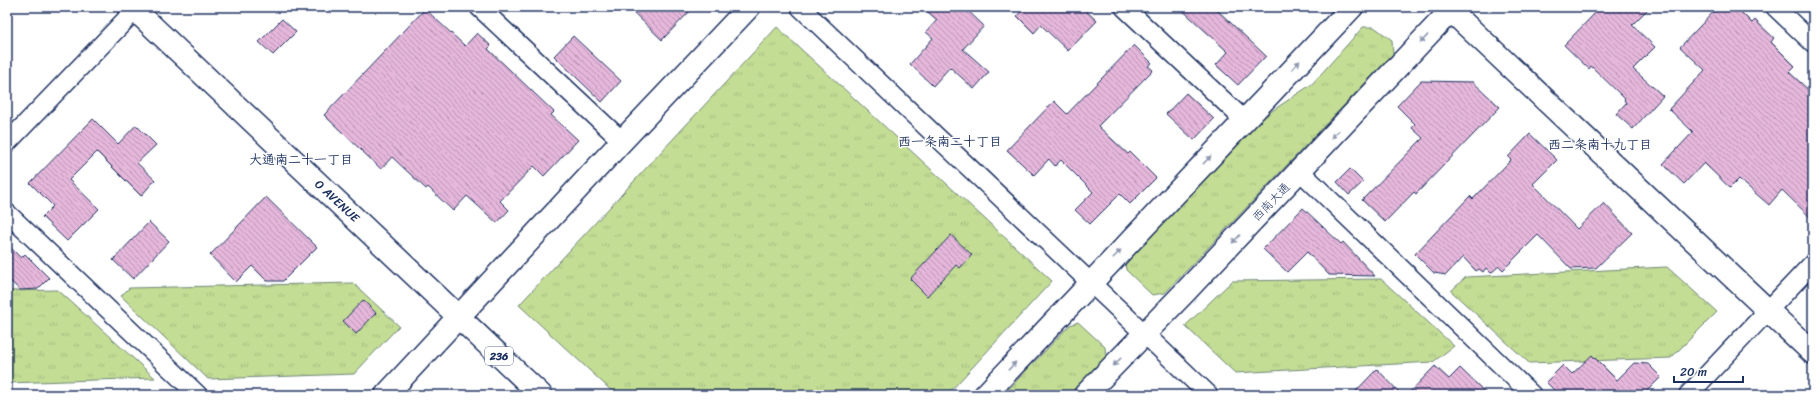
<svg xmlns="http://www.w3.org/2000/svg" width="1820" height="402" font-family="Sriracha,'Klee One',sans-serif">
  <style>
    .grass { fill: url(#grass-tufts); stroke: #6f8679 }
    .building { fill: url(#building-back-hatch); stroke: #1b2f5e }
    .lines { fill: none; stroke-linecap: round; stroke-linejoin: round }
    .minor-casing { stroke: #1b2f5e; stroke-width: 21 }
    .tertiary-casing { stroke: #1b2f5e; stroke-width: 25 }
    .trunk-casing { stroke: #1b2f5e; stroke-width: 25 }
    .minor { stroke: #fff; stroke-width: 18 }
    .tertiary { stroke: #fff; stroke-width: 22 }
    .trunk { stroke: #fff; stroke-width: 22 }
    .oneway { fill: #8d97ae }
    .labels { text-anchor: middle; stroke-width: 3; stroke-linejoin: round; paint-order: stroke }
    .shield { fill: #fff; stroke: #5f6d8e; stroke-width: 1 }
    .shield-label { font-size: 11px; font-weight: bold; fill: #1b2f5e }
    .street-label { font-size: 12px; fill: #1b2f5e; stroke: #fff }
    .neighbourhood-label { font-size: 13px; font-weight: bold; fill: #1b2f5e; stroke: #fff }
  </style>
  <defs>
    <pattern id="grass-tufts" width="24" height="20" patternUnits="userSpaceOnUse"><rect width="24" height="20" fill="#c3dd94"/><path d="M3 7l-1-3M5 7V3M7 7l1-3M15 17l-1-3M17 17v-4M19 17l1-3" fill="none" stroke="#a7be82"/></pattern>
    <pattern id="building-back-hatch" width="6" height="6" patternUnits="userSpaceOnUse"><rect width="6" height="6" fill="#e5b7da"/><path d="M-1 5l2 2M0 0l6 6M5-1l2 2" fill="none" stroke="#b995b4"/></pattern>
  </defs>
  <rect width="100%" height="100%" fill="#fff"/>
  <filter id="ink" filterUnits="userSpaceOnUse"><feTurbulence type="fractalNoise" baseFrequency=".025" numOctaves="2"/><feDisplacementMap in="SourceGraphic" scale="8" xChannelSelector="R" yChannelSelector="G"/><feConvolveMatrix kernelMatrix="1 2 1 2 8 2 1 2 1" color-interpolation-filters="sRGB"/></filter>
  <g filter="url(#ink)">
    <g class="grass">
      <polygon points="777,27 1052,281 947,395 616,395 519,305"/>
      <polygon points="1363,27 1374,27 1392,40 1393,54 1165,293 1152,295 1126,270 1125,262 1266,115 1312,84"/>
      <polygon points="1667,267 1717,312 1671,358 1529,363 1451,291 1466,277"/>
      <polygon points="1381,279 1454,346 1433,362 1235,373 1185,326 1232,281"/>
      <polygon points="353,283 399,326 354,374 208,379 121,296 129,288"/>
      <polygon points="58,290 155,378 7,383 7,291"/>
      <polygon points="1078,322 1105,347 1106,359 1070,395 1003,395 1070,325"/>
    </g>
    <g class="building">
      <polygon points="628,7 694,7 662,40"/>
      <polygon points="922,7 964,7 984,26 963,49 989,72 974,89 950,67 933,86 910,64 933,38 926,32 937,20"/>
      <polygon points="1023,7 1082,7 1097,21 1068,51 1041,25 1034,33 1017,16 1024,8"/>
      <polygon points="1179,7 1214,7 1266,56 1238,85 1216,65 1228,52"/>
      <polygon points="1601,7 1650,7 1632,25 1655,47 1633,69 1663,96 1633,129 1616,114 1626,103 1624,100 1625,99 1591,66 1589,69 1564,45"/>
      <polygon points="1718,7 1736,7 1752,23 1755,20 1774,38 1771,42 1795,66 1789,72 1813,94 1813,220 1782,190 1769,205 1739,179 1730,188 1704,163 1684,184 1663,164 1693,132 1669,109 1705,70 1680,47"/>
      <polygon points="425,9 465,46 477,33 491,46 488,49 554,112 551,115 578,140 544,176 534,166 500,201 509,210 497,223 467,196 453,211 428,187 426,189 392,157 381,169 324,115"/>
      <polygon points="282,19 296,32 273,55 259,42"/>
      <polygon points="573,36 621,81 602,102 554,56"/>
      <polygon points="1134,45 1152,63 1148,66 1153,70 1098,126 1128,154 1130,152 1156,178 1130,204 1120,194 1090,224 1075,210 1093,192 1061,160 1055,166 1049,159 1034,175 1007,150 1054,101 1067,114"/>
      <polygon points="1421,81 1473,82 1500,107 1416,194 1414,192 1385,222 1362,200 1423,138 1412,128 1415,124 1397,106"/>
      <polygon points="1186,93 1214,119 1194,140 1166,114"/>
      <polygon points="93,119 118,144 136,125 156,145 137,163 155,180 141,196 97,152 69,180 99,209 67,241 42,217 53,206 30,183"/>
      <polygon points="1530,134 1557,160 1533,184 1577,229 1604,203 1632,233 1596,268 1571,269 1538,235 1503,270 1499,266 1491,273 1486,268 1483,272 1479,269 1476,271 1463,257 1446,275 1434,273 1415,254 1470,196 1473,199 1511,160 1508,157"/>
      <polygon points="1350,169 1363,182 1349,195 1337,182"/>
      <polygon points="266,197 317,247 283,281 267,281 252,266 236,282 210,255"/>
      <polygon points="1303,208 1341,244 1343,242 1375,276 1329,275 1307,252 1287,272 1263,249"/>
      <polygon points="149,222 169,241 133,279 113,260"/>
      <polygon points="951,235 972,255 960,268 956,265 927,296 910,279"/>
      <polygon points="7,244 21,258 25,254 49,278 38,289 20,290 7,278"/>
      <polygon points="363,300 376,313 356,334 343,321"/>
      <polygon points="1592,355 1617,380 1634,363 1648,364 1661,377 1643,395 1551,395 1555,391 1546,382 1563,365 1572,374"/>
      <polygon points="1435,366 1449,379 1460,368 1488,395 1407,395"/>
      <polygon points="1377,369 1402,395 1352,395"/>
    </g>
    <g class="lines">
      <defs>
        <g id="minor">
          <polyline points="479,7 622,141"/>
          <polyline points="800,7 1209,395"/>
          <polyline points="1124,7 1244,120"/>
          <polyline points="1775,7 1813,43"/>
          <polyline points="7,143 138,7"/>
          <polyline points="1300,171 1532,395"/>
          <polyline points="7,213 198,395"/>
          <polyline points="1688,395 1813,263"/>
        </g>
        <g id="tertiary">
          <polyline points="1447,7 1813,353"/>
          <polyline points="386,395 622,141 749,7"/>
          <polyline points="985,395 1352,7"/>
          <polyline points="1085,395 1184,293 1454,7"/>
        </g>
        <polyline id="trunk" points="132,7 541,395"/>
      </defs>
      <use href="#minor" class="minor-casing"/>
      <use href="#tertiary" class="tertiary-casing"/>
      <use href="#trunk" class="trunk-casing"/>
      <use href="#minor" class="minor"/>
      <use href="#tertiary" class="tertiary"/>
      <use href="#trunk" class="trunk"/>
    </g>
    <defs><path id="oneway-solid" d="M-6-.8H1V-3.2L6.5 0L1 3.2V.8H-6Z"/></defs>
    <g class="oneway">
      <use href="#oneway-solid" transform="translate(1424 39) rotate(133)"/>
      <use href="#oneway-solid" transform="translate(1296 65) rotate(-47)"/>
      <use href="#oneway-solid" transform="translate(1335 134) rotate(133)"/>
      <use href="#oneway-solid" transform="translate(1207 160) rotate(-46)"/>
      <use href="#oneway-solid" transform="translate(1236 239) rotate(134)"/>
      <use href="#oneway-solid" transform="translate(1117 254) rotate(-46)"/>
      <use href="#oneway-solid" transform="translate(1117 362) rotate(134)"/>
      <use href="#oneway-solid" transform="translate(1012 366) rotate(-47)"/>
    </g>
  </g>
  <g class="labels">
    <rect class="shield" x="485" y="347" width="28" height="18" rx="3"/>
    <g class="shield-label">
      <text x="499" y="360">236</text>
    </g>
    <g class="street-label">
      <text transform="translate(337 201) rotate(43)" y="4">O AVENUE</text>
      <text transform="translate(1271 202) rotate(-46)" y="4">西南大通</text>
    </g>
    <g class="neighbourhood-label">
      <text x="950" y="146">西一条南二十丁目</text>
      <text x="1600" y="149">西二条南十九丁目</text>
      <text x="301" y="164">大通南二十一丁目</text>
    </g>
  </g>
  <rect width="1820" height="402" fill="none" stroke="#fff" stroke-width="24"/>
  <rect x="12" y="12" width="1796" height="378" fill="none" stroke="#1b2f5e" stroke-width="1.5" filter="url(#ink)"/>
  <path d="M1674 376v6h69v-6" fill="none" stroke="#1b2f5e" stroke-width="2"/>
  <text x="1680" y="376" font-size="12" fill="#1b2f5e" stroke="#ffffff" stroke-width="3" paint-order="stroke">20 m</text>
</svg>
